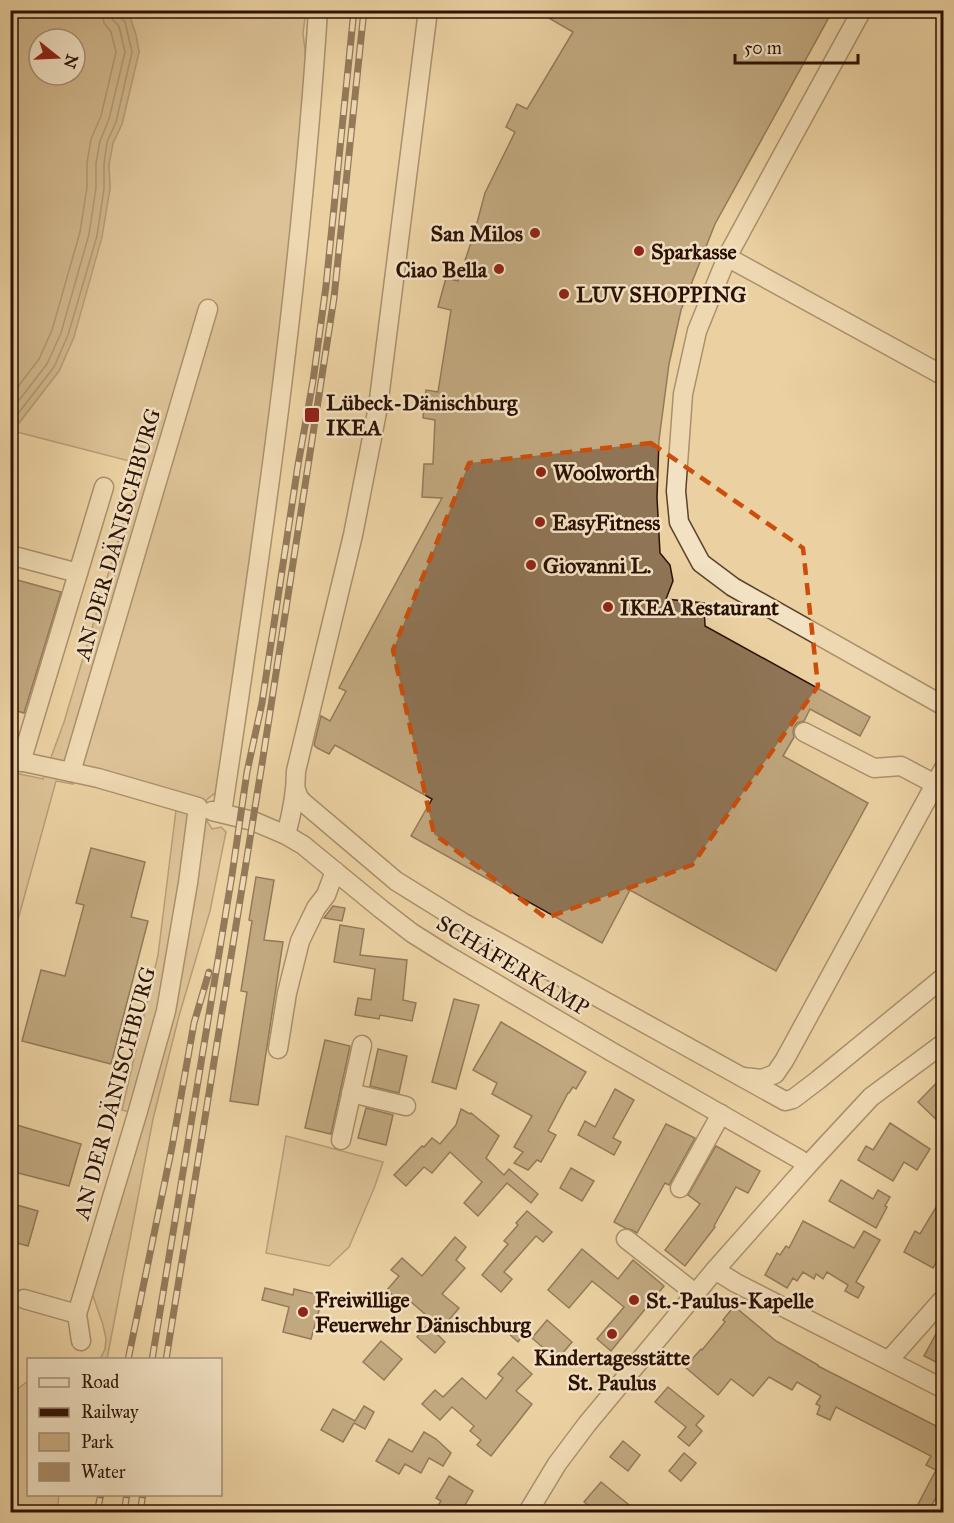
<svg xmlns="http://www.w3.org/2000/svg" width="954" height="1523" font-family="'IM FELL Great Primer',serif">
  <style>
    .green { fill: #cbb087; stroke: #7c6045; stroke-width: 1.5 }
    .water { fill: #aa906c; stroke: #785d42; stroke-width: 1.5; fill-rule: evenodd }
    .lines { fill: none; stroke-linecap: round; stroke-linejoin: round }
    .shore { stroke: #6b5038; stroke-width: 1.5 }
    .building { fill: #8f7556; stroke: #2c1103; stroke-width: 1.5 }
    .minor-casing { stroke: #5c412b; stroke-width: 21 }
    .minor { stroke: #f2e1c3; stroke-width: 18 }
    .rail-casing { stroke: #2c1103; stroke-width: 7 }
    .rail { stroke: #f2e1c3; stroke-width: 4.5; stroke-dasharray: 14; stroke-linecap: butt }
    .marked { fill: none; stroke: #cc4e0b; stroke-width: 4.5; stroke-dasharray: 12 8; stroke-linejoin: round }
    .poi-dot { fill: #8f2418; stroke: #f2e1c3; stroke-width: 2 }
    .labels { text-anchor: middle; stroke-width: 5; stroke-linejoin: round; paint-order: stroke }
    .poi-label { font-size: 22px; font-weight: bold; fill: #2c1103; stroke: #f2e1c3; text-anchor: start }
    .street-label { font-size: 22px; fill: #2c1103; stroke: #f2e1c3 }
  </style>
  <rect width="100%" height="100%" fill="#ebd1a2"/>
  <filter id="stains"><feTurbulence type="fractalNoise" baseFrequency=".00333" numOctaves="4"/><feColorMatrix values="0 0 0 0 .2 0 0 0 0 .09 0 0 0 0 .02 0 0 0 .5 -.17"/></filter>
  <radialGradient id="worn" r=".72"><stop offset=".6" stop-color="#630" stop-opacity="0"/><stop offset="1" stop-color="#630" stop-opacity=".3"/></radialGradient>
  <g class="green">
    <polygon points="121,11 306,11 303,33 308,75 288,300 221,788 198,807 212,829 221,827 226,832 210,911 179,1016 153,1119 107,1359 100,1359 105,1349 106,1339 103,1325 92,1293 142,1116 122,1110 158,955 177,802 72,772 73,784 56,781 11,945 10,772 43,779 64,722 141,464 13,431 59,371 74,337 110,189 109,164 113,143 122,124 139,52 136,35 130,17"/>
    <polygon points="286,1136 383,1162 375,1186 349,1247 329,1266 266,1253"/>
    <polygon points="28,1381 28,1494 59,1495 57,1512 11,1512 11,1390 15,1391"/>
  </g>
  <path class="water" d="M11 10 121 11 130 17 136 35 139 52 122 124 113 143 109 164 110 189 102 237 74 337 59 371 11 433ZM39 39H75V75H39Z"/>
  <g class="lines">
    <g class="shore">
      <polyline points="10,397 39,359 52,330 80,232 87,187 87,163 91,139 101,116 116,52 111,32 104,23 102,10"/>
      <polyline points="10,412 47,364 61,333 89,234 96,188 96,163 100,141 109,119 125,52 119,26 112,19 111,10"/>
      <polyline points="10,424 54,367 68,335 97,236 104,189 104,164 107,142 116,122 132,52 125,22 119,16 118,10"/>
    </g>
  </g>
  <g class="building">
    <polygon points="535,10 833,10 715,224 681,310 669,364 659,440 657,498 660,553 670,565 673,581 666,599 704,603 705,626 870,717 860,736 810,709 804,721 797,723 794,727 793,732 794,737 783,756 868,803 776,971 630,890 602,943 411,836 432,799 335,745 329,754 317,748 314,745 321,716 330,721 346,691 339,688 442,498 422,497 424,464 433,464 435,420 423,418 426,390 438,392 451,310 438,307 446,278 458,281 474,234 485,193 515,132 506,127 517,104 527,109 573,32"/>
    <polygon points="10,578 61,592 24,713 10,709"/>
    <polygon points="91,848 145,862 131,917 148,921 111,1064 22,1041 41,970 65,976 84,905 76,903"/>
    <polygon points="256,877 274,880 264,940 283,942 258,1105 230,1101 247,992 241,991 252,921 249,920"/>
    <polygon points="333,906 345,908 342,921 324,918"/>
    <polygon points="340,925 364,929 360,955 407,960 403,1000 416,1003 412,1021 380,1015 379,1019 355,1015 358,998 371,1000 375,969 334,962"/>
    <polygon points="454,999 479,1005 456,1089 432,1082"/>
    <polygon points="501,1022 586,1072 576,1089 573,1087 569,1093 568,1093 548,1131 556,1135 541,1162 537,1160 528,1170 514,1163 523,1152 514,1147 532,1116 492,1094 497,1083 473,1070"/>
    <polygon points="325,1040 350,1046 331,1134 305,1128"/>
    <polygon points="378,1049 407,1056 399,1093 370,1086"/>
    <polygon points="944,1075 944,1127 918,1102"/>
    <polygon points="615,1089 634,1100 613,1138 621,1142 614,1155 578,1135 585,1121 595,1127"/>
    <polygon points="366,1108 393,1115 386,1145 358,1138"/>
    <polygon points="461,1109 470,1114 471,1113 499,1136 486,1158 504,1175 509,1169 538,1194 531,1203 507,1183 478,1216 464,1203 482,1182 450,1152 432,1173 424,1167 406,1186 394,1175 422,1146 424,1147 432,1138 440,1144 456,1125"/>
    <polygon points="10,1123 81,1144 69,1186 10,1171"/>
    <polygon points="890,1123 930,1149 917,1170 904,1162 893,1181 858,1160 866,1146 873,1150"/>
    <polygon points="666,1124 695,1138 669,1185 665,1183 637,1233 632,1230 625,1228 614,1222"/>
    <polygon points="716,1146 760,1171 748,1193 736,1187 714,1226 715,1227 685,1266 665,1250 700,1204 688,1195"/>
    <polygon points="571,1168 594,1181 582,1201 560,1188"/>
    <polygon points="841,1180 873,1199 878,1190 890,1197 885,1206 887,1207 876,1228 829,1201"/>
    <polygon points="944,1194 944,1250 933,1268 904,1252 915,1231 920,1234"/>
    <polygon points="10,1203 38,1211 28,1246 10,1241"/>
    <polygon points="527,1211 552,1232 543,1242 536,1236 504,1272 512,1279 501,1292 482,1275 508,1244 504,1241 518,1225 516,1223"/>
    <polygon points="803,1221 854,1248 864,1231 880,1240 856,1282 864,1287 858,1298 845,1291 848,1285 827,1272 823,1279 816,1274 814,1279 803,1272 797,1281 793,1278 787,1288 765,1275 777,1253 780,1255 786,1246 789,1248"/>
    <polygon points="455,1237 466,1247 456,1260 465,1268 442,1294 459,1308 437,1334 445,1342 435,1353 417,1337 432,1320 411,1302 406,1307 387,1290 399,1276 391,1270 402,1258 422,1276"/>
    <polygon points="582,1249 618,1279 633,1260 664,1286 611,1351 597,1339 624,1307 592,1281 569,1308 548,1290"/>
    <polygon points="265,1288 293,1295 294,1289 323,1296 311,1339 283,1332 289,1307 262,1300"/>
    <polygon points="734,1306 776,1341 818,1365 818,1366 944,1430 944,1497 938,1494 928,1512 914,1512 936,1470 926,1465 931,1456 836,1407 830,1420 817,1414 820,1406 816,1404 821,1396 797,1382 792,1390 769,1377 753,1396 731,1379 718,1395 685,1367 701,1349 702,1350 725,1322 723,1320"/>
    <polygon points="944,1319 944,1366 924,1356"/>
    <polygon points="517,1320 528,1329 518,1342 507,1332"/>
    <polygon points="547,1320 572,1342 557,1360 532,1338"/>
    <polygon points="381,1341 402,1359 384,1380 363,1362"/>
    <polygon points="513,1357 532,1374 516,1391 532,1404 491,1456 477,1445 481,1440 470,1431 474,1426 452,1407 440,1420 422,1404 435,1390 443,1397 462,1378 486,1399 503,1378 498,1374"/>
    <polygon points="668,1387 704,1416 696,1425 702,1431 689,1446 678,1437 686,1427 655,1402"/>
    <polygon points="364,1406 374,1412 365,1429 354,1423 343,1442 321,1430 333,1409 355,1421"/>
    <polygon points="424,1432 436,1439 451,1453 443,1466 429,1458 421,1473 405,1464 399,1474 376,1461 389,1439 412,1452"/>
    <polygon points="623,1441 640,1455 628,1471 610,1457"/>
    <polygon points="684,1453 696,1463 681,1481 669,1471"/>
    <polygon points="449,1476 473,1491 461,1512 452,1507 449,1512 434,1512 441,1501 436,1498"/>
    <polygon points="601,1482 618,1496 638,1512 597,1512 584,1502"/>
  </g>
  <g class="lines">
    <defs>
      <g id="minor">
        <polyline points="862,10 784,152 727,257 697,331 683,394 676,491 679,522 701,563 733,587 944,706"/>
        <polyline points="727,257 944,376"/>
        <polyline points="10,555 78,573"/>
        <polyline points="804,732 874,768 901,766 935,784"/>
        <polyline points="10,759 98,778 198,807 188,883 166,1011 138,1111 77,1314 81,1341"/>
        <polyline points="21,762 104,487"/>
        <polyline points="71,772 208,309"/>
        <polyline points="296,790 299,798 304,803 396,881 462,922 785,1101 793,1099 818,1080 944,977"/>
        <polyline points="212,811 253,821 286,835 303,845 381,909 412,933 447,955 612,1052 799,1159 807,1166"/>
        <path d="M222 813C262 547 301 280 318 10"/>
        <path d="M286 835C292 813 296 794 296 771L353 535 378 407 428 10"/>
        <polyline points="278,1049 287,993 300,941 316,908 326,895 335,871"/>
        <polyline points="743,1077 762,1079 775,1074 784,1061 944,768"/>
        <polyline points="351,1093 406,1106"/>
        <polyline points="341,1140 362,1045"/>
        <polyline points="680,1188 721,1114"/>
        <polyline points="626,1239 695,1293"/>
        <polyline points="715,1270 736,1283 944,1389"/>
        <polyline points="24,1299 77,1314"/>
        <polyline points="889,1360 944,1298"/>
        <polyline points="528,1512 557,1464 587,1424 715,1270 807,1166 871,1097 944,1043"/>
      </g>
    </defs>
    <use href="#minor" class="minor-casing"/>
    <use href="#minor" class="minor"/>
    <defs>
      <g id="rail">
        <polyline points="128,1360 172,1147 194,1023 209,972"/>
        <polyline points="152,1360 232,875 247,772 262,703 298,465 313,381 326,286 354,10"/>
        <polyline points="166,1360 262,764 334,298 364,10"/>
        <polyline points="97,1512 101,1494"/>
        <polyline points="124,1512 127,1494"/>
        <polyline points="140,1512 143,1494"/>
      </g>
    </defs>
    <use href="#rail" class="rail-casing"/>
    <use href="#rail" class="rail"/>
  </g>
  <path d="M0 0H954V1523H0ZM651 443 803 548 818 686 692 865 546 918 434 834 393 650 469 463Z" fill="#ebd1a2" fill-opacity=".55" fill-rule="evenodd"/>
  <path class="marked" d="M651 443 803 548 818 686 692 865 546 918 434 834 393 650 469 463Z"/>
  <g class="poi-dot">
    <circle cx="535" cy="233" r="6"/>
    <circle cx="639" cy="251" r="6"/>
    <circle cx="499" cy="269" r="6"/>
    <circle cx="564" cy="294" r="6"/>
    <rect x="304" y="407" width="16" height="16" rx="3"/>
    <circle cx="541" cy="472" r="6"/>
    <circle cx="540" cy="522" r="6"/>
    <circle cx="531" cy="565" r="6"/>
    <circle cx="608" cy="607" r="6"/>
    <circle cx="634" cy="1300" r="6"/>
    <circle cx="303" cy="1312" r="6"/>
    <circle cx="612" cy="1334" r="6"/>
  </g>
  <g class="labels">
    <g class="poi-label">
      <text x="523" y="241" text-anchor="end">San Milos</text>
      <text x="651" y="259">Sparkasse</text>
      <text x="487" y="277" text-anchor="end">Ciao Bella</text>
      <text x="576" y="302">LUV SHOPPING</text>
      <text x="326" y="410">Lübeck-Dänischburg<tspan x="326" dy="25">IKEA</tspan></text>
      <text x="553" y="480">Woolworth</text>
      <text x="552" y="530">EasyFitness</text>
      <text x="543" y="573">Giovanni L.</text>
      <text x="620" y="615">IKEA Restaurant</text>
      <text x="315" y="1307">Freiwillige<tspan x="315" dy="25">Feuerwehr Dänischburg</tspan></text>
      <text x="646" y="1308">St.-Paulus-Kapelle</text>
      <text x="612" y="1365" text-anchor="middle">Kindertagesstätte<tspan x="612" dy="25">St. Paulus</tspan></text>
    </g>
    <g class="street-label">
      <text transform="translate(117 534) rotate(-74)" y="8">AN DER DÄNISCHBURG</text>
      <text transform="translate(513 965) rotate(31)" y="8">SCHÄFERKAMP</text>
      <text transform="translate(114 1093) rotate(-75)" y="8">AN DER DÄNISCHBURG</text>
    </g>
  </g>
  <rect width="954" height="1523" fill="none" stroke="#ebd1a2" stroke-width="36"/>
  <rect x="12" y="12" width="930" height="1499" fill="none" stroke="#2c1103" stroke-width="3"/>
  <rect x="18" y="18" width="918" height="1487" fill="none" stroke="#2c1103" stroke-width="1.5"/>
  <rect x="27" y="1358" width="195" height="138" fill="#f2e1c3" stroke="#a38e76" stroke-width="1.5"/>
  <rect x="39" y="1378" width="30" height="9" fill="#f2e1c3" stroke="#a38e76" stroke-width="1.5"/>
  <text x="81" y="1388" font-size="18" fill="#2c1103">Road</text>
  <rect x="39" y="1408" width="30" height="9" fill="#2c1103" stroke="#a38e76" stroke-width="1.5"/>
  <text x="81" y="1418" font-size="18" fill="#2c1103">Railway</text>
  <rect x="39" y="1433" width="30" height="18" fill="#cbb087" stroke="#a38e76" stroke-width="1.5"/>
  <text x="81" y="1448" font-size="18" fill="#2c1103">Park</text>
  <rect x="39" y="1463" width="30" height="18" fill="#aa906c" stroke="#a38e76" stroke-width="1.5"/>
  <text x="81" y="1478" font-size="18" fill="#2c1103">Water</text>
  <g transform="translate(57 57) rotate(108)"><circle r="28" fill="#f2e1c3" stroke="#a38e76" stroke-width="1.5"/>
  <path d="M0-4.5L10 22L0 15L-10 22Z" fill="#8f2418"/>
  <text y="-9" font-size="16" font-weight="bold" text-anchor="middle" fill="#2c1103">N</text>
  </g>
  <path d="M735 54v9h123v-9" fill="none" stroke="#2c1103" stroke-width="3"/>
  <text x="744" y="54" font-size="18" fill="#2c1103" stroke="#f2e1c3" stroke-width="4.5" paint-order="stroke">50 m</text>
  <rect width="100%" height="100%" filter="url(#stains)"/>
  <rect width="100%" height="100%" fill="url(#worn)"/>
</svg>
